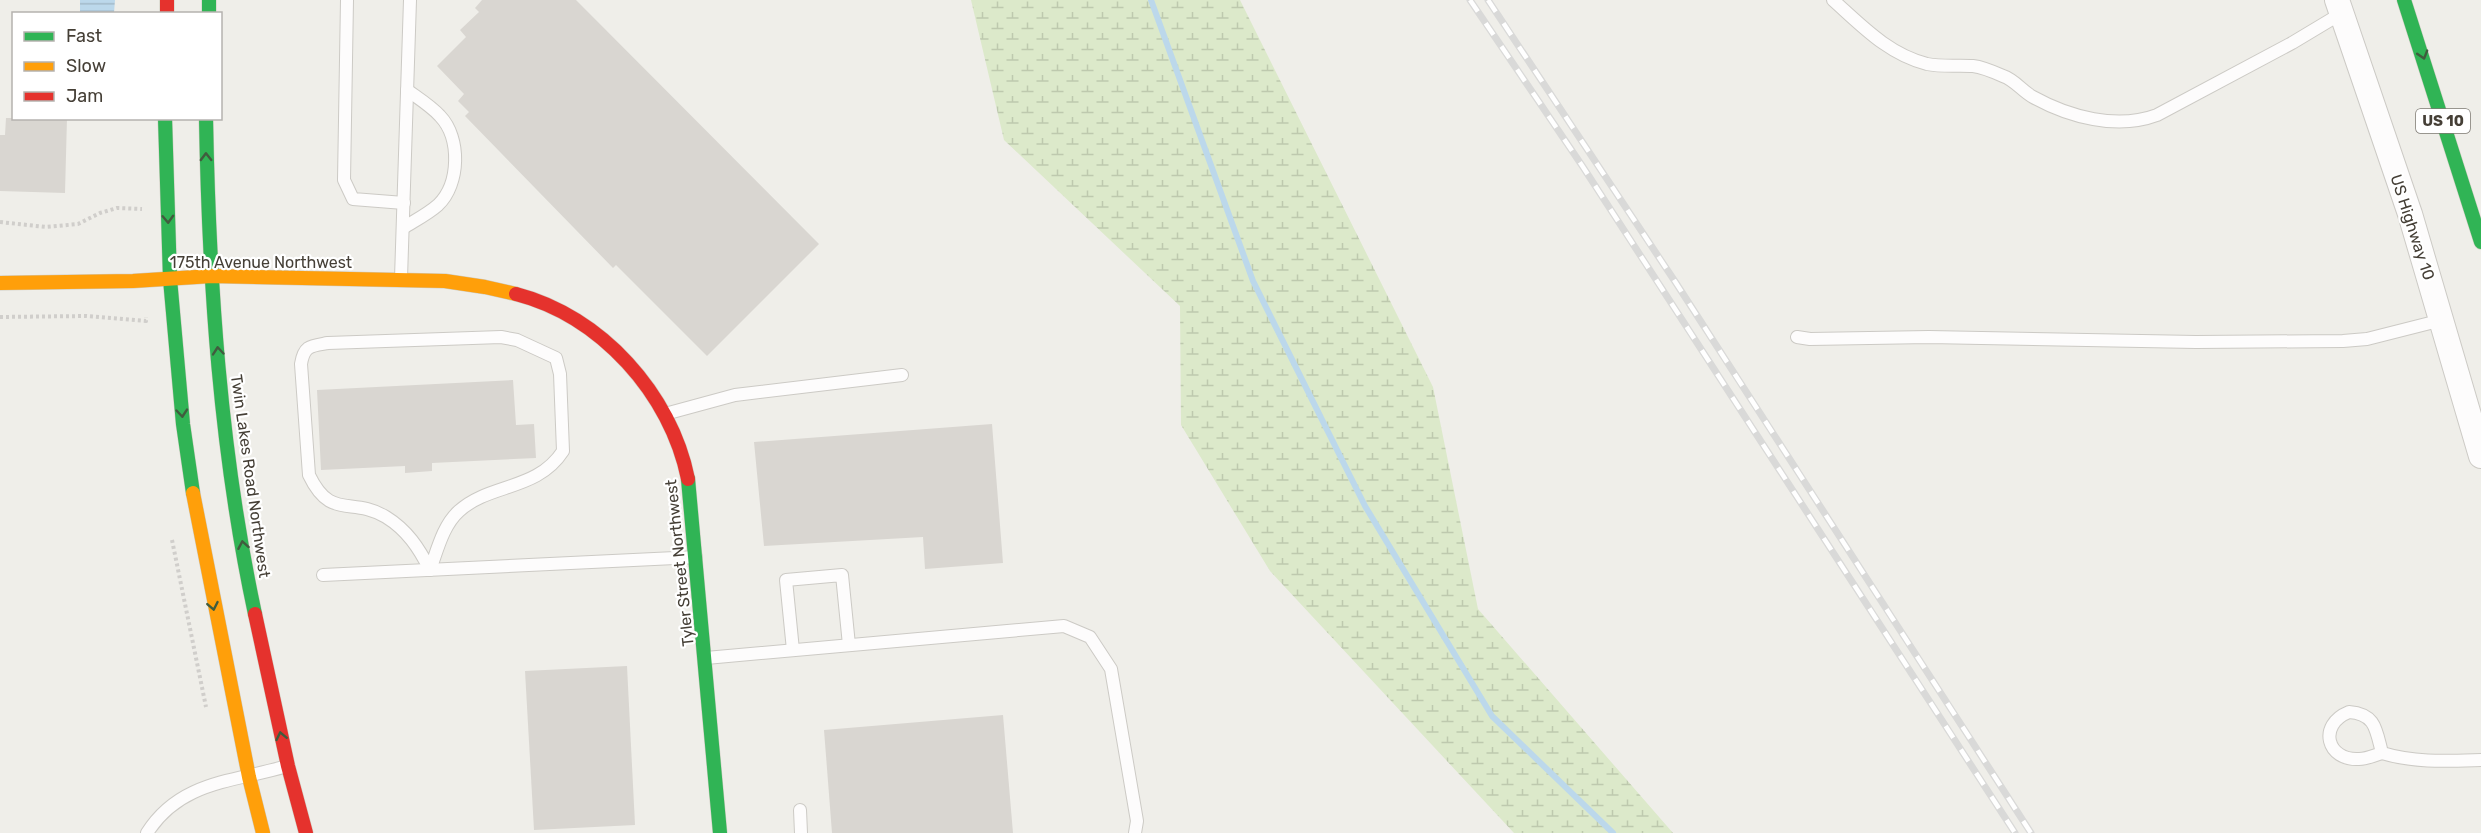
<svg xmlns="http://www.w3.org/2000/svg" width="2481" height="833" font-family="Rubik,sans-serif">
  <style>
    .wetland { fill: url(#wetland-marsh) }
    .water { fill: url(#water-rules) }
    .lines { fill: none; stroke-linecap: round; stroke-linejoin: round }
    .stream { stroke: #bcd8eb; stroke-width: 6 }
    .building { fill: #d9d6d1 }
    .lane-casing { stroke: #cccac5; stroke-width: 14 }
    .street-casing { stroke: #cccac5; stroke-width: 26 }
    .fast-casing { stroke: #cecbc0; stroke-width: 15 }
    .slow-casing { stroke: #cecbc0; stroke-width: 15 }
    .jam-casing { stroke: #cecbc0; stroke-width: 15 }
    .path { stroke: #d0cecb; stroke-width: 4; stroke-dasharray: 3 3; stroke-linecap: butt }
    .lane { stroke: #fdfcfc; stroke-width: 12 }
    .street { stroke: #fdfcfc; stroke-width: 24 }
    .fast { stroke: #30b455; stroke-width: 14 }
    .slow { stroke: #ff9f0a; stroke-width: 14 }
    .jam { stroke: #e5322d; stroke-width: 14 }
    .rail-casing { stroke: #d9d9d8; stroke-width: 7 }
    .rail { stroke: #fff; stroke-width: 4.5; stroke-dasharray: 14; stroke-linecap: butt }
    .oneway { stroke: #405c3e }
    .labels { text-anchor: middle; stroke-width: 4.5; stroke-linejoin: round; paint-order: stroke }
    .shield { fill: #fff; stroke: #7d7972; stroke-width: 1.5 }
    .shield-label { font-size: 15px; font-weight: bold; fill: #453f36 }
    .street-label { font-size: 16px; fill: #453f36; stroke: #fff }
  </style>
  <defs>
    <pattern id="wetland-marsh" width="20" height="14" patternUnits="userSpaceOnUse" patternTransform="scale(1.5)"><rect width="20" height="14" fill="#dce9ca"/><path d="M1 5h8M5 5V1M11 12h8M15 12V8" fill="none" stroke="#bec9ae"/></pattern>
    <pattern id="water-rules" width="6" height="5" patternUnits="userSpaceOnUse" patternTransform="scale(1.5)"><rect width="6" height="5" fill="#bcd8eb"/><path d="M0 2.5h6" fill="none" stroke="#a3baca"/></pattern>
  </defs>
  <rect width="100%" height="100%" fill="#efeee9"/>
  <polygon class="wetland" points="971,0 1240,0 1433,387 1478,609 1673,833 1514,833 1270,571 1181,425 1180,306 1004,140"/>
  <polygon class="water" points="80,0 115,0 114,13 80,13"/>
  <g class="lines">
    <polyline class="stream" points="1151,0 1253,281 1365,506 1492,716 1613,833"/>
  </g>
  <g class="building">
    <polygon points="482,0 576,0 819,244 707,356 616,265 613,268 465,116 469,112 458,101 464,94 437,66 466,37 460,30 479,12 475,8"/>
    <polygon points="6,118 67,118 65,193 0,191 0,135 5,135"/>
    <polygon points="513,380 516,425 534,424 536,458 432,463 432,471 405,473 405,466 321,470 317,390"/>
    <polygon points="992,424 1003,563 925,569 923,537 764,546 754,442"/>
    <polygon points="627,666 635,825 534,830 525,671"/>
    <polygon points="1003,715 1013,833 832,833 824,730"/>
  </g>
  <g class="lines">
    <defs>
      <g id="lane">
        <polyline points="347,0 344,180 353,199 404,203"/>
        <path d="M1833 0C1862 26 1888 54 1927 64 1942 67 1958 65 1973 66 1982 67 1994 72 2003 76 2015 80 2022 91 2033 97 2069 117 2117 130 2157 115L2292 43 2342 13"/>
        <path d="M403 228C414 221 428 214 438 205 460 184 461 138 440 116 431 106 418 98 407 90"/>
        <polyline points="401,278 410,0"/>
        <path d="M501 337 517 340 556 358 560 374 563 451C537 491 490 483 459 511 443 525 437 551 430 570 419 548 407 530 386 517 351 496 331 521 309 475L301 364C304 345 311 346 328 343Z"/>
        <polyline points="1797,337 1810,339 1929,337 2196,342 2343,341 2367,339 2442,320"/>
        <polyline points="665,414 735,395 902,375"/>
        <polyline points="323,575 696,557"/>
        <polyline points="793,650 786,580 842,575 849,645"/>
        <polyline points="706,658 1064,626 1090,637 1111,669 1137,821 1135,833"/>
        <path d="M2349 712C2376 714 2376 730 2382 753 2375 755 2367 759 2359 759 2327 761 2317 725 2349 712Z"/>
        <path d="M2382 753C2415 763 2448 761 2481 760"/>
        <polyline points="800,810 801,833"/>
        <path d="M147 833C180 781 233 782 287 766"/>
      </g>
      <polyline id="street" points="2337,0 2410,214 2481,456"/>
      <g id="fast">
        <polyline points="209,0 209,14"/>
        <polyline points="2404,0 2481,242"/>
        <polyline points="165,118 170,279 183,424 193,493"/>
        <path d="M206 118C209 284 220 451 255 614"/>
        <polyline points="688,479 720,833"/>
      </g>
      <g id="slow">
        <polyline points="0,283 133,281 212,276 445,281 485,287 516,294"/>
        <polyline points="193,493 249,777 263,833"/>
      </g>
      <g id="jam">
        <polyline points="167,0 167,14"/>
        <path d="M516 294C601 316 671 394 688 479"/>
        <polyline points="255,614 288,766 306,833"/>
      </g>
    </defs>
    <use href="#lane" class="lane-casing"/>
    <use href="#street" class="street-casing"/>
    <use href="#fast" class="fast-casing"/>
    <use href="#slow" class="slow-casing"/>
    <use href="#jam" class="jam-casing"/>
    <g class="path">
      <polyline points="0,222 46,227 78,224 100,213 117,208 142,209"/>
      <polyline points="0,317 86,316 146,321 146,317"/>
      <polyline points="172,540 206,707"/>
    </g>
    <use href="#lane" class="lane"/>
    <use href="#street" class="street"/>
    <use href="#fast" class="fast"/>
    <use href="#slow" class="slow"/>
    <use href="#jam" class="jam"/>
    <defs>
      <g id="rail">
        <polyline points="1470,0 1583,167 2015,833"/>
        <polyline points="1488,0 1676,283 2031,833"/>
      </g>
    </defs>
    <use href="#rail" class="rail-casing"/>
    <use href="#rail" class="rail"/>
  </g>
  <defs><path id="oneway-chevron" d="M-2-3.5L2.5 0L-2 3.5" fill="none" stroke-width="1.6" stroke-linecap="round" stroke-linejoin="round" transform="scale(1.5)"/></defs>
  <g class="oneway">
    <use href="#oneway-chevron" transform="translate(2423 55) rotate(73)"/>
    <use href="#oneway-chevron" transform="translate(206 157) rotate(-91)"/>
    <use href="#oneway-chevron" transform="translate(168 219) rotate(88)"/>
    <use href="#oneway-chevron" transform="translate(218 351) rotate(-95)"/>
    <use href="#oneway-chevron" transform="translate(182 413) rotate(85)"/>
    <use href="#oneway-chevron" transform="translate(243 545) rotate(-100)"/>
    <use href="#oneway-chevron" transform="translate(213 606) rotate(79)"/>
    <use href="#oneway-chevron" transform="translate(281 736) rotate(-102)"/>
  </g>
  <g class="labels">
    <rect class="shield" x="2416" y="109" width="54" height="24" rx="4.5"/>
    <g class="shield-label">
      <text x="2443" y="126">US 10</text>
    </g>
    <g class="street-label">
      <text transform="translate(2413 227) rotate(72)" y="6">US Highway 10</text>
      <text x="261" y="268">175th Avenue Northwest</text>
      <text transform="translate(251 476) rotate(82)" y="6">Twin Lakes Road Northwest</text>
      <text transform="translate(679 563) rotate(-96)" y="6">Tyler Street Northwest</text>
    </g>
  </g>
  <rect x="12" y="12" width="210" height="108" fill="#ffffff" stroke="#b5b2af" stroke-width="1.5"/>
  <rect x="24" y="32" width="30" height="9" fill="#30b455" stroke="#b5b2af" stroke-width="1.5"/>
  <text x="66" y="42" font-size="18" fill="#453f36">Fast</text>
  <rect x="24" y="62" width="30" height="9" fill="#ff9f0a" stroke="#b5b2af" stroke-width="1.5"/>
  <text x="66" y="72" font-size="18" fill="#453f36">Slow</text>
  <rect x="24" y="92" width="30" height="9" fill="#e5322d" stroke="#b5b2af" stroke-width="1.5"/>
  <text x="66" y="102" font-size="18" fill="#453f36">Jam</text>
</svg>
